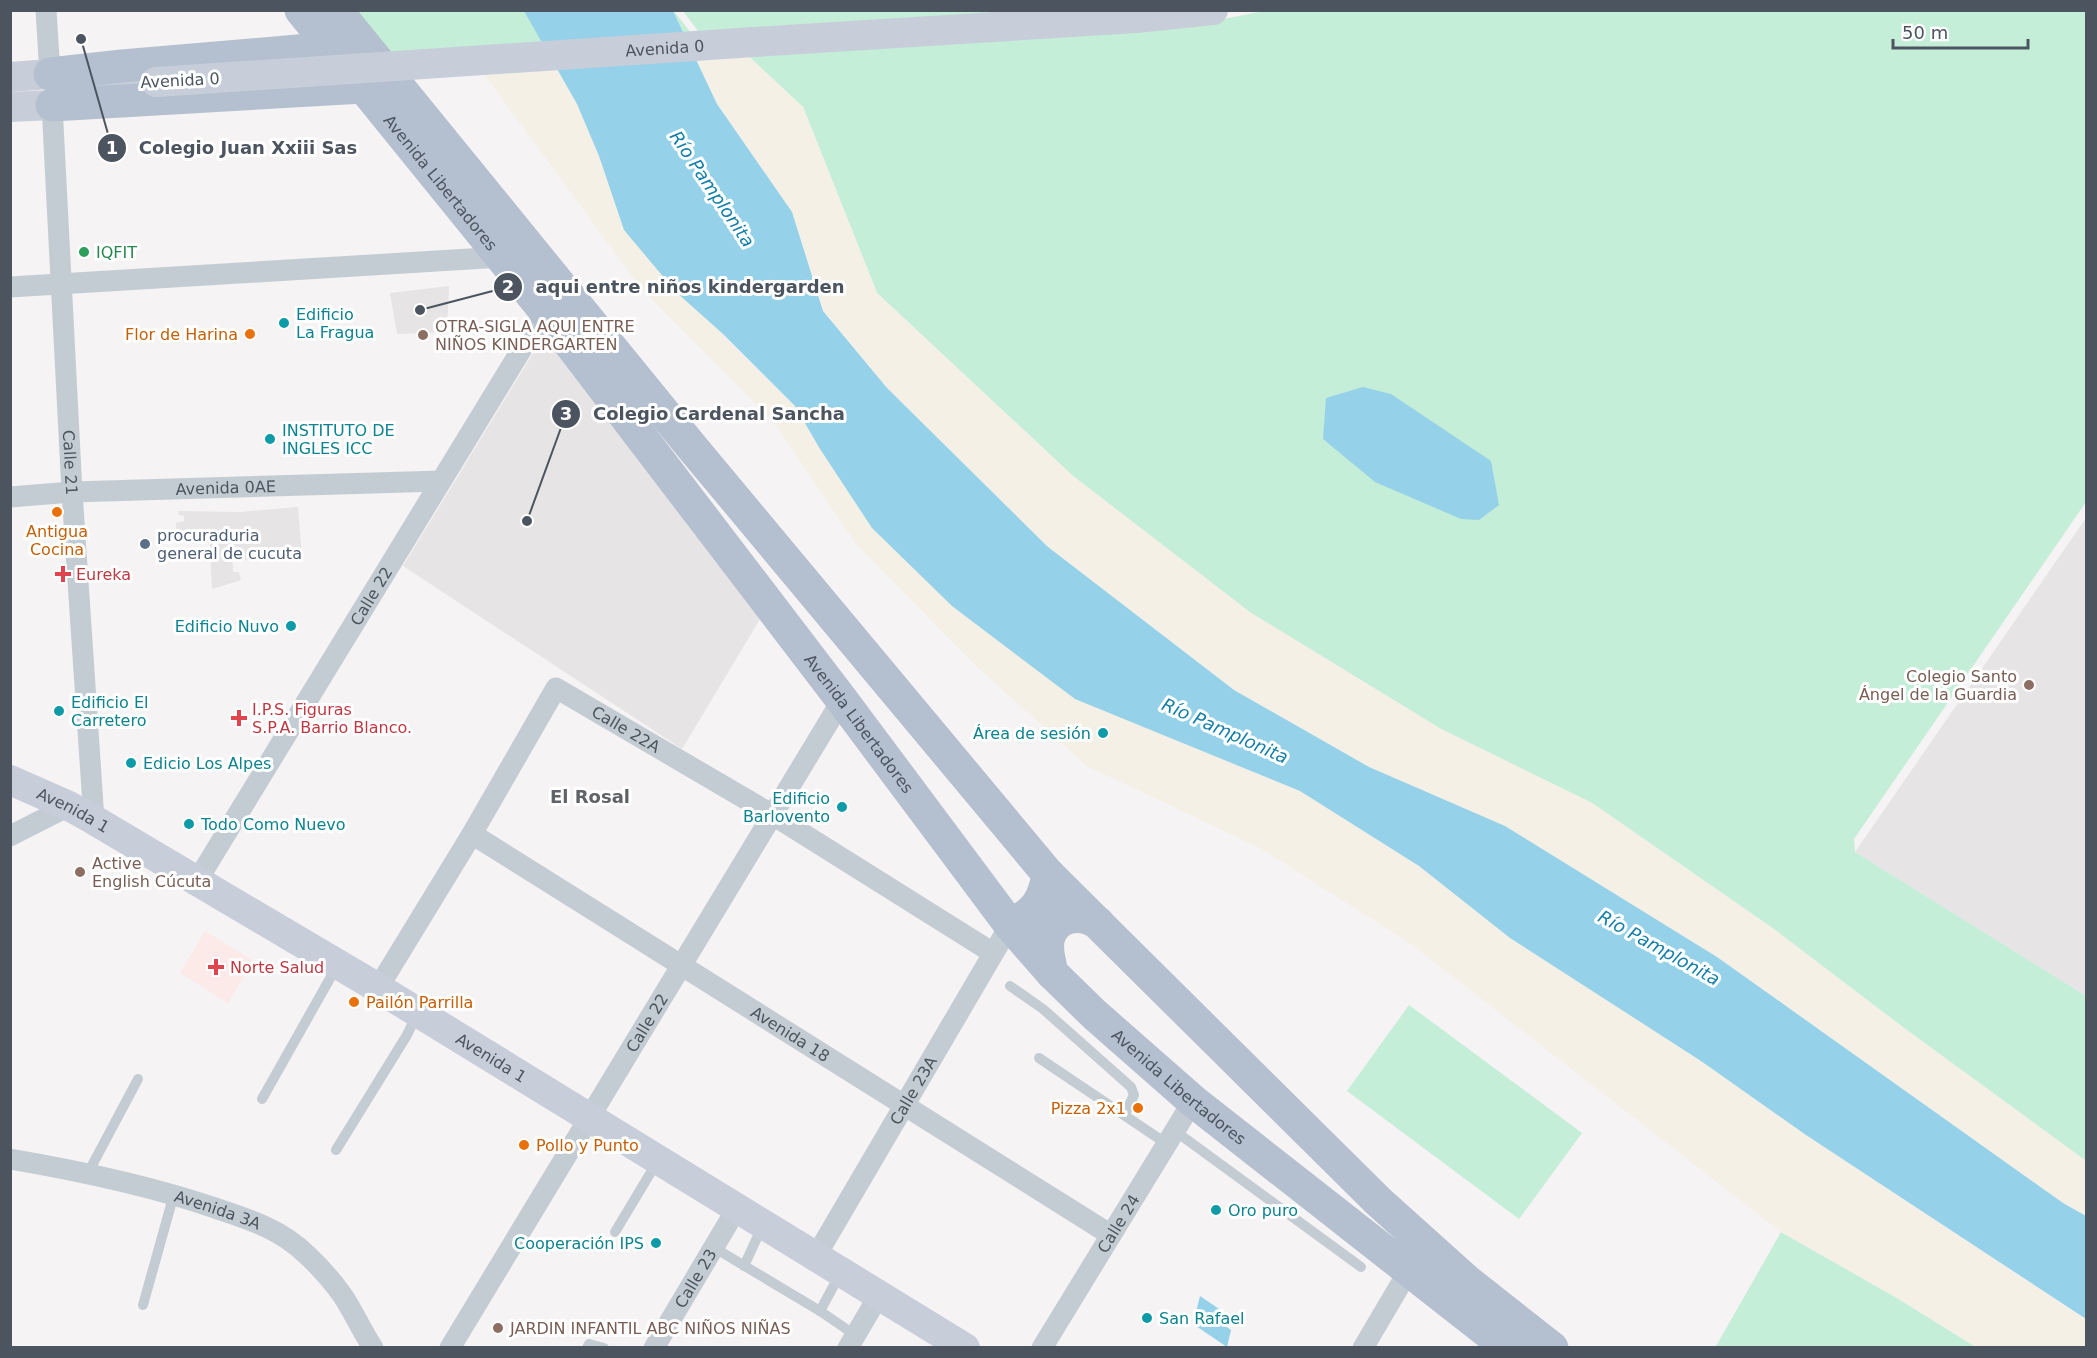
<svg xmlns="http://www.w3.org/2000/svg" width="2097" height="1358" font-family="'DejaVu Sans',sans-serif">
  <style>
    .education { fill: #e6e4e4 }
    .medical { fill: #fbeae7 }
    .green { fill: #c5eed8 }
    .sand { fill: #f4f0e5 }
    .water { fill: #95d1e9 }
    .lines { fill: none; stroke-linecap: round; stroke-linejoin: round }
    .lane { stroke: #c4ccd3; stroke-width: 10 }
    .street { stroke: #c4ccd3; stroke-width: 21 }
    .secondary { stroke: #c7ceda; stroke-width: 30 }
    .primary { stroke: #b4c0cf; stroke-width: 33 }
    .secondary-bridge { stroke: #c7ceda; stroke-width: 30 }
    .leisure-dot { fill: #2e9e5b; stroke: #fff; stroke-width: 2 }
    .culture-dot { fill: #0f9aa8; stroke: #fff; stroke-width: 2 }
    .food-dot { fill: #e8710a; stroke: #fff; stroke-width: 2 }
    .education-dot { fill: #8d6e63; stroke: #fff; stroke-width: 2 }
    .service-dot { fill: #5c6f8a; stroke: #fff; stroke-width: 2 }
    .health-dot { fill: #e0444e; stroke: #fff; stroke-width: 2 }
    .labels { text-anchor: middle; stroke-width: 6; stroke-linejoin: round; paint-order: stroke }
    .street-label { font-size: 16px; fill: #4b545f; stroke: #fff }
    .leisure-label { font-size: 16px; fill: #27864d; stroke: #fff; text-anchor: start }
    .culture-label { font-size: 16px; fill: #0d838f; stroke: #fff; text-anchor: start }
    .education-label { font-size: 16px; fill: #785e54; stroke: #fff; text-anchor: start }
    .food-label { font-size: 16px; fill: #c56008; stroke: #fff; text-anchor: end }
    .service-label { font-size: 16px; fill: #4e5e75; stroke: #fff; text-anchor: start }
    .health-label { font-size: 16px; fill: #be3a42; stroke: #fff; text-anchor: start }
    .water-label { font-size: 18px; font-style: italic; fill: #147fa9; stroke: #fff }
    .neighbourhood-label { font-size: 18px; font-weight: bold; fill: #5f6267; stroke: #fff }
    .leader { fill: none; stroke: #4b545f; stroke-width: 2 }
    .callout-dot { fill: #4b545f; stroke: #fff; stroke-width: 2 }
    .mark-label { font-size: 18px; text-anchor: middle; font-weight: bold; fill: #fff }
    .callout-label { font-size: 18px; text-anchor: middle; font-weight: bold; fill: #4b545f; stroke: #fff; stroke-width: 6; stroke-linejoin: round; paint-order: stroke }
  </style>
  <rect width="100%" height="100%" fill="#f5f3f3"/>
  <g class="education">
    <polygon points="449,286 447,332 397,334 390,293"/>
    <polygon points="544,335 760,619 682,749 403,566"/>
    <polygon points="298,507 302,557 241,560 240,547 232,547 233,572 239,572 241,580 212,589 210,543 188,544 189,538 177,539 176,523 184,521 184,516 179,515 178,511 240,512"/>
    <polygon points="2086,518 2086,996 1855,852"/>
  </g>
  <polygon class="medical" points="205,931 253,961 228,1003 180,973"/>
  <g class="green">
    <polygon points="1269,10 2086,11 2086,502 1854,839 1855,852 2086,996 2086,1161 1904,1028 1771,927 1592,803 1441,729 1251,613 1073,476 877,293 803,107 743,51 1208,22"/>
    <polygon points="345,11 674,11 691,33 381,54"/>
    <polygon points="683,11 1075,11 698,31"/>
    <polygon points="1409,1005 1582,1133 1519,1219 1347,1091"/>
    <polygon points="1781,1232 1897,1298 1976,1347 1715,1348"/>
  </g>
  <g class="sand">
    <polygon points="743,51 803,107 877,293 1073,476 1251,613 1441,729 1592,803 1771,927 1904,1028 2086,1161 2086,1216 2063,1203 1717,957 1505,827 1369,767 1234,690 1048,547 887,388 823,310 792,212 717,104 694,55"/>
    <polygon points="552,59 577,104 599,156 624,230 676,292 716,328 795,406 820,449 872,528 1075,699 1300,791 1419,866 1510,938 1701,1061 1806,1135 2086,1320 2086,1347 1976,1347 1897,1298 1781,1232 1411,944 1260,848 1087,766 976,666 856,544 773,421 640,287 478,66"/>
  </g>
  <g class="water">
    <polygon points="524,11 673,11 717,104 792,212 823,311 887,388 1048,547 1234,690 1369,767 1505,826 1717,957 2063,1203 2086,1216 2086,1319 1806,1135 1701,1061 1510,938 1419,866 1300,791 1075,699 952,606 872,528 820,449 795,406 723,334 676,292 624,230 599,156 577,104"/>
    <polygon points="1363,387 1391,394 1491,461 1499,505 1479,520 1461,519 1375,482 1323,439 1326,398"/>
    <polygon points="1200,1296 1222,1311 1217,1320 1231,1330 1227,1347 1193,1324"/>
  </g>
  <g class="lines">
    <g class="lane">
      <polyline points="1010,986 1043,1009 1131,1087 1134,1095 1125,1114"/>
      <polyline points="1039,1058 1167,1144"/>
      <polyline points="262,1099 337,966"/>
      <polyline points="1175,1131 1361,1267"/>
      <polyline points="336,1150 407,1035 417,1014"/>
      <polyline points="88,1173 138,1079"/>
      <polyline points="615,1232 657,1162"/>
      <polyline points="713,1247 820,1311 855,1335"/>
      <polyline points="744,1266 762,1227"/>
      <polyline points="143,1305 174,1194"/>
      <polyline points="820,1311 840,1274"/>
      <polyline points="587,1348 589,1344 604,1348"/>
    </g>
    <g class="street">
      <polyline points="46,10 50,74"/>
      <path id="s1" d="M52 105 72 492 94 820"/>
      <polyline points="10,287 502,257"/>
      <path id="s2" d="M10 497 72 492 441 481"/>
      <path id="s3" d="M472 834 1111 1235"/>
      <polyline points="10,836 69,806"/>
      <path id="s4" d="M197 881 545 311"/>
      <path id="s5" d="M378 988 472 834 556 688 773 815 993 953"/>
      <path id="s6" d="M10 1159C80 1171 148 1185 215 1208 248 1219 281 1229 307 1255 320 1267 333 1282 343 1296 354 1313 362 1331 373 1348"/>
      <path id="s7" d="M816 1256 1010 925"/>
      <path id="s8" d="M450 1348 842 700"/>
      <path id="s9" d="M654 1348 737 1208"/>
      <polyline points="848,1348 879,1295"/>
      <path id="s10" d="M1042 1348 1193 1101"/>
      <polyline points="1363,1348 1409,1270"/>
    </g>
    <g class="secondary">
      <polyline points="754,42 1136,18 1213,10"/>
      <polyline points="10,77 50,74 117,83 156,82"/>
      <polyline points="10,107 52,105 75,97"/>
      <path id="s11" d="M10 780 69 806 94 820 378 988 965 1348"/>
    </g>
    <g class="primary">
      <path id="s12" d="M301 10 545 311 842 700 1010 925 1052 973 1094 1014 1193 1101 1508 1348"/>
      <polyline points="336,10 691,446 1048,874 1378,1201 1467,1281 1552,1348"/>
      <polyline points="50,74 122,66 332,48"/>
      <polyline points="52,105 363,87"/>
      <path d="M1010 925C1035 913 1044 901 1048 874"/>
      <path d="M1052 973C1050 963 1046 951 1048 940 1054 915 1080 911 1098 923"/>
    </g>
    <path class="secondary-bridge" id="s13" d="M156 82 754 42"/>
  </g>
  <circle class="leisure-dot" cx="84" cy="252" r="6"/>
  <g class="culture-dot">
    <circle cx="284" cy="323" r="6"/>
    <circle cx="270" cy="439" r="6"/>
    <circle cx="291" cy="626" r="6"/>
    <circle cx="59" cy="711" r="6"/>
    <circle cx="1103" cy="733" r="6"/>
    <circle cx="131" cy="763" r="6"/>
    <circle cx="842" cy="807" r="6"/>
    <circle cx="189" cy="824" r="6"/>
    <circle cx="1216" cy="1210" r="6"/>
    <circle cx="656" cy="1243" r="6"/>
    <circle cx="1147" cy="1318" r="6"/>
  </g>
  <g class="food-dot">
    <circle cx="250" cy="334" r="6"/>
    <circle cx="57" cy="512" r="6"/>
    <circle cx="354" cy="1002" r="6"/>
    <circle cx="1138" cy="1108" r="6"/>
    <circle cx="524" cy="1145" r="6"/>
  </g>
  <g class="education-dot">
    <circle cx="423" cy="335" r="6"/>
    <circle cx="2029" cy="685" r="6"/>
    <circle cx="80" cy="872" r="6"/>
    <circle cx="498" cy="1328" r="6"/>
  </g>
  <circle class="service-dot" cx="145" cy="544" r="6"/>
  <g class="health-dot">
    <path d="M60 565h6v6h6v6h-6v6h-6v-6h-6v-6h6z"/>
    <path d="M236 709h6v6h6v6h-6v6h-6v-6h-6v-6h6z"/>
    <path d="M213 958h6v6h6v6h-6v6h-6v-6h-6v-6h6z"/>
  </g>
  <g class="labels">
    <g class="street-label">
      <text dy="6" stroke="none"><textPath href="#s13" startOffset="510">Avenida 0</textPath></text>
      <text transform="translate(180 80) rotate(-3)" y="6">Avenida 0</text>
      <text dy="6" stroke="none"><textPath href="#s12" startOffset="222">Avenida Libertadores</textPath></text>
      <text dy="6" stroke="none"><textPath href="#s1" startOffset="358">Calle 21</textPath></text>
      <text dy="6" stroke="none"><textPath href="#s2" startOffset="216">Avenida 0AE</textPath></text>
      <text dy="6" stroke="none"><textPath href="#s4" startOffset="334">Calle 22</textPath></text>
      <text dy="6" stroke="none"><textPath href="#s12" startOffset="906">Avenida Libertadores</textPath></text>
      <text dy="6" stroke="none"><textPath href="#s5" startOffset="430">Calle 22A</textPath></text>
      <text dy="6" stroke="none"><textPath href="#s11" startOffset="70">Avenida 1</textPath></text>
      <text dy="6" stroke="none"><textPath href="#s8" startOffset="380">Calle 22</textPath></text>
      <text dy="6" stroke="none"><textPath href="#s3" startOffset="376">Avenida 18</textPath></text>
      <text dy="6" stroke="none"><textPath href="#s11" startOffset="556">Avenida 1</textPath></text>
      <text dy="6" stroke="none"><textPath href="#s12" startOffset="1392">Avenida Libertadores</textPath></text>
      <text dy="6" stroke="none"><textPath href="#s7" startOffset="192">Calle 23A</textPath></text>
      <text dy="6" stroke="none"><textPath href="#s6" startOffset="214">Avenida 3A</textPath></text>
      <text dy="6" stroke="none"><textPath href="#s10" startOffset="146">Calle 24</textPath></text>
      <text dy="6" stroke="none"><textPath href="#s9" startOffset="81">Calle 23</textPath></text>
    </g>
    <g class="leisure-label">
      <text x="96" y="258">IQFIT</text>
    </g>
    <g class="culture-label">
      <text x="296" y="320">Edificio<tspan x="296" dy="18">La Fragua</tspan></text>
      <text x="282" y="436">INSTITUTO DE<tspan x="282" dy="18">INGLES ICC</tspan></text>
      <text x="279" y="632" text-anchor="end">Edificio Nuvo</text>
      <text x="71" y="708">Edificio El<tspan x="71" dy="18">Carretero</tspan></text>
      <text x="1091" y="739" text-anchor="end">Área de sesión</text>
      <text x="143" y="769">Edicio Los Alpes</text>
      <text x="830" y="804" text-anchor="end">Edificio<tspan x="830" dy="18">Barlovento</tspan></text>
      <text x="201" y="830">Todo Como Nuevo</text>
      <text x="1228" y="1216">Oro puro</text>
      <text x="644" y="1249" text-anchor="end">Cooperación IPS</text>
      <text x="1159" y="1324">San Rafael</text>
    </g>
    <g class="education-label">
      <text x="435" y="332">OTRA-SIGLA AQUI ENTRE<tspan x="435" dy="18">NIÑOS KINDERGARTEN</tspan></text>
      <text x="2017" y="682" text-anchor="end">Colegio Santo<tspan x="2017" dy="18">Ángel de la Guardia</tspan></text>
      <text x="92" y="869">Active<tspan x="92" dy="18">English Cúcuta</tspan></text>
      <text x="510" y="1334">JARDIN INFANTIL ABC NIÑOS NIÑAS</text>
    </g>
    <g class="food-label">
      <text x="238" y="340">Flor de Harina</text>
      <text x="57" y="537" text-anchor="middle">Antigua<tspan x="57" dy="18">Cocina</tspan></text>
      <text x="366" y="1008" text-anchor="start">Pailón Parrilla</text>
      <text x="1126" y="1114">Pizza 2x1</text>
      <text x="536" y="1151" text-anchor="start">Pollo y Punto</text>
    </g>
    <g class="service-label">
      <text x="157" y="541">procuraduria<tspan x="157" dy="18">general de cucuta</tspan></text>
    </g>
    <g class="health-label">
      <text x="76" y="580">Eureka</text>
      <text x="252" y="715">I.P.S. Figuras<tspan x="252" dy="18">S.P.A. Barrio Blanco.</tspan></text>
      <text x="230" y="973">Norte Salud</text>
    </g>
    <g class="water-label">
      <text transform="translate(712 189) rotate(56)" y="6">Río Pamplonita</text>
      <text transform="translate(1225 731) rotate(24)" y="6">Río Pamplonita</text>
      <text transform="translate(1659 948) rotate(29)" y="6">Río Pamplonita</text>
    </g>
    <g class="neighbourhood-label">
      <text x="590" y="803">El Rosal</text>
    </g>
  </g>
  <path class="leader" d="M81 39L112 148M420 310L508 287M527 521L566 414"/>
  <g class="callout-dot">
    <circle cx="81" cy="39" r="6"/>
    <circle cx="420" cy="310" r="6"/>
    <circle cx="527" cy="521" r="6"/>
    <circle cx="112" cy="148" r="15"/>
    <circle cx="508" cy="287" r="15"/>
    <circle cx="566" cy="414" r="15"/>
  </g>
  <g class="mark-label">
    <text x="112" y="154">1</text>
    <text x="508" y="293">2</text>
    <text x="566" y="420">3</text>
  </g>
  <g class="callout-label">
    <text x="248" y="154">Colegio Juan Xxiii Sas</text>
    <text x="690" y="293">aqui entre niños kindergarden</text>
    <text x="719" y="420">Colegio Cardenal Sancha</text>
  </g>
  <rect width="2097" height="1358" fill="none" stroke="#4b545f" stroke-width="24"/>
  <path d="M1893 39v9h135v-9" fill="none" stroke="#4b545f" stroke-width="3"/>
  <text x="1902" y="39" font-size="18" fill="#4b545f" stroke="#ffffff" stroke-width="4.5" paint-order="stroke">50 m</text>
</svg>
